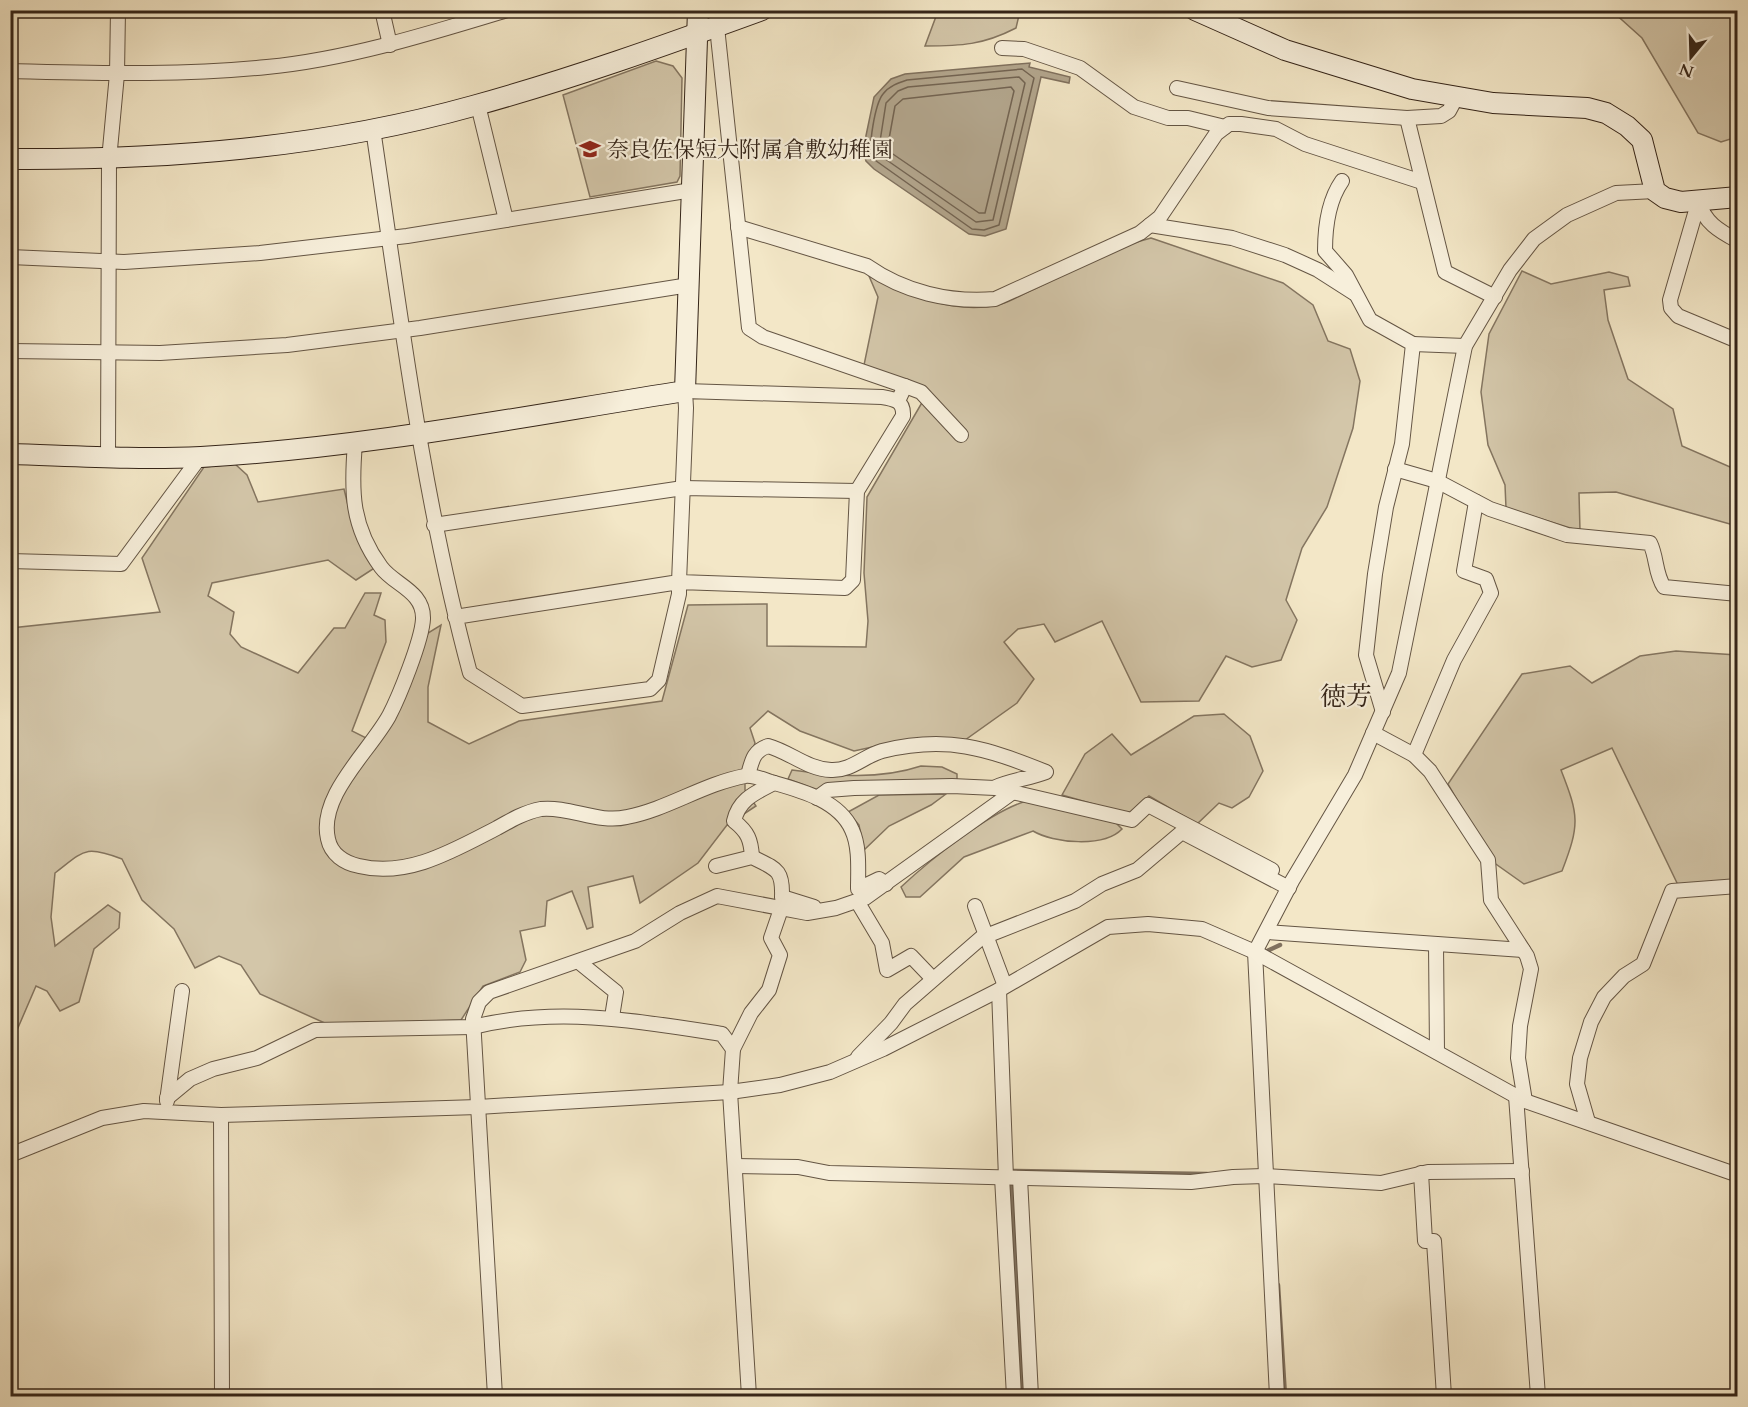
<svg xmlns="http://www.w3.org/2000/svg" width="1748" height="1407" font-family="Cardo,'Noto Serif JP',serif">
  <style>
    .green { fill: #d3c6a9; stroke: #847560; stroke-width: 1.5 }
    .water { fill: #b2a58c; stroke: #80715e; stroke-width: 1.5 }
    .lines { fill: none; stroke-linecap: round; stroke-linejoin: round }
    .shore { stroke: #736452; stroke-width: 1.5 }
    .stream { stroke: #80715e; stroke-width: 4.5 }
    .street-casing { stroke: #645544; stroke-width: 16 }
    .secondary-casing { stroke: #342418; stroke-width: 22 }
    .street { stroke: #f7efdb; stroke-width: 14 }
    .secondary { stroke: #f7efdb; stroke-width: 20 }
    .labels { text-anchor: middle; stroke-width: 4.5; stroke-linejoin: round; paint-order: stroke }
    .poi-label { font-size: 22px; fill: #342418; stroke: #f7efdb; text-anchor: start }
    .quarter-label { font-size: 26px; fill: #342418; stroke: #f7efdb }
  </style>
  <rect width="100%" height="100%" fill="#f3e7c7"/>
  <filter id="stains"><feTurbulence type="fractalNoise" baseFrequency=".00333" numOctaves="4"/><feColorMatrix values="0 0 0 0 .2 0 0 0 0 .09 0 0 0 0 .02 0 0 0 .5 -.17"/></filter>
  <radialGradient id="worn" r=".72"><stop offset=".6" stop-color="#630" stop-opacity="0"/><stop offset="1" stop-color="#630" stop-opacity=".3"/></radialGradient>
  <g class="green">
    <path d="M938 11V10L1020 11 1016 28C983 45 961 46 925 46Z"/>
    <polygon points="1612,11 1737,11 1737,137 1721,142 1698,133 1642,38"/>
    <polygon points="656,61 673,66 682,78 680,176 677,182 590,197 563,95"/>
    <path d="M1151 238 1283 283 1313 305 1328 341 1350 349 1360 381 1353 428 1327 507 1302 548 1286 600 1297 620 1281 660 1252 667 1226 656 1199 701 1141 702 1102 621 1055 642 1044 624 1018 629 1004 642 1034 679 1017 703 965 740H905L854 751 800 731 768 711 750 728 755 743 745 772V790L756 806 727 825 698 863 640 903 633 876 588 887 593 927 587 929 572 891 547 901 545 926 520 931 526 960 520 972 483 986 461 1020 327 1024 260 994 241 965 219 956 195 968 174 929 142 900 122 859C85 845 85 850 55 873L51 917 55 946 108 905 120 913 119 928 94 949 79 1002 60 1011 47 991 36 986 11 1044V628L160 612 142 558 204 467 235 464 247 475 258 502 344 489C351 519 358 543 376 567L356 580 328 560 212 583 208 596 234 612 230 634 241 647 298 673 334 628H345L365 593H381L374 615 385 620 386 642 352 731 376 743 405 691 428 633 441 625 428 687V722L469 744 519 721 662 701 688 605 767 604V646L866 647 868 621 864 573 867 497 927 394 864 365 878 297 869 276C908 295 957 316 1001 304 1011 301 1021 295 1030 291 1070 273 1108 249 1151 238Z"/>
    <polygon points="1522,271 1551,284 1609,272 1628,277 1630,286 1604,290 1608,320 1628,379 1673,409 1682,446 1737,470 1737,526 1616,492 1579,493 1580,531 1506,508 1505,485 1488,445 1481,392 1489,334"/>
    <path d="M1676 651 1737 655V882L1678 885 1612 748 1561 770C1579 816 1580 824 1562 871L1524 884 1493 862 1448 784 1522 674 1570 666 1592 683 1640 656Z"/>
    <polygon points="1224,714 1250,736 1263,771 1249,797 1232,808 1219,803 1197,824 1149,796 1128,814 1062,795 1085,754 1112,734 1131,755 1194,716"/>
    <path d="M921 766 942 767 957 774V780L817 790 788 779 792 770C836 776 879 780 921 766Z"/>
    <polygon points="946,794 931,805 889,826 864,850 859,825 848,812 879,795"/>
    <path d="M1026 801 1116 823 1122 829C1104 848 1053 843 1033 831L964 857 920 897H906L901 887C931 859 988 813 1026 801Z"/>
  </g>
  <polygon class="water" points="1030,63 1029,67 1070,77 1069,83 1041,77 1006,229 985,236 969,234 874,169 866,161 863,150 874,97 891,79 905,74"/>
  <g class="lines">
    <g class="shore">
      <path d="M1022 69 1034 78 999 225 984 230 972 229 872 158C868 146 875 104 883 94 889 86 898 83 907 80Z"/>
      <polygon points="1019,77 1025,83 993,220 976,222 878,154 886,103 898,91 908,87"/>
      <polygon points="1011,87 1014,91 985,213 979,213 887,150 895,106 903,99"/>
    </g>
    <g class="stream">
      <polyline points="1267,951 1280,945"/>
      <polyline points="1011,1171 1207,1174"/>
      <polyline points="1011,1180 1022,1396"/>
      <polyline points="1278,1285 1285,1396"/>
      <polyline points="10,1394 392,1392 494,1396"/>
    </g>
    <defs>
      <g id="street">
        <polyline points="382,10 390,45"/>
        <polyline points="717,27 749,328 763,337 905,386 898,401"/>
        <polyline points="1002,48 1024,49 1080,68 1134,107 1168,118 1188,118 1225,127"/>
        <path d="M10 71C96 73 181 76 267 67 348 59 428 34 507 10"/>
        <polyline points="1177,88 1268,108 1407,118 1441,116 1449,111 1456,98"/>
        <polyline points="478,105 506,220"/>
        <polyline points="1407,118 1445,272 1495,297"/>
        <path d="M373 129C400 311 422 495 470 673L522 706 650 689 659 680 679 594V582L686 408 685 391 882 397C895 399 904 401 903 416L857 491 853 580 845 588 679 582 455 617"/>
        <path d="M1342 181C1328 201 1325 226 1325 251L1346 275 1370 320 1413 344 1402 444 1386 507 1375 574 1366 655 1383 712"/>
        <polyline points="1699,200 1670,300 1671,308 1678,316 1738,341"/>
        <path d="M1699 202C1704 222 1719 231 1738 241"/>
        <polyline points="1150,225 1232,238 1285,255 1318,270 1354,293"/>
        <path d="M738 227 867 266C904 292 950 303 995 299L1140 233 1160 217 1216 134 1229 124H1241L1276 129 1305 144 1422 182"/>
        <polyline points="10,257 124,262 260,253 407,236 692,190"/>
        <polyline points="1413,344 1465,346"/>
        <polyline points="10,351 160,353 287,345 420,328 689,285"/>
        <polyline points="905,386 921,392 961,435"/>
        <path d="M355 443C351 491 351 526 381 567 394 585 424 591 423 619 422 640 399 697 389 716 369 752 318 796 328 839 331 854 344 863 359 866 408 878 454 850 497 828 511 820 525 812 541 809 570 806 598 824 627 817 668 809 703 784 745 776 753 775 762 779 771 782 799 790 839 800 852 830 860 847 858 870 858 889L879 879 886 884"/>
        <polyline points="108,457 109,160 117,74 118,10"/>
        <path d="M1395 469 1437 481 1490 509 1567 535 1650 543C1657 557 1655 574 1664 587L1738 594"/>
        <polyline points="434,525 683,488 857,491"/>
        <polyline points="10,561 121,564 200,457"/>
        <polyline points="1373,733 1414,755 1430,771 1488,860 1491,900 1527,956 1531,969 1520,1026 1518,1058 1525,1101"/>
        <polyline points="1414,755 1454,660 1491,593 1486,579 1464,571 1476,502"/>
        <path d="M748 775C752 761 753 751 768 746 790 752 807 769 831 770 851 771 864 756 882 751 947 735 986 748 1046 772 1031 778 1007 781 996 787"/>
        <polyline points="817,798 828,790 854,788 952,786 995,788 1132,820 1148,805 1272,870"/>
        <path d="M752 857C751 840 748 832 734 821 739 799 755 793 774 783"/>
        <path d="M716 866 752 857C776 869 783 869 782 897L814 907"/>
        <polyline points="857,901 882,943 887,970 911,956 933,979"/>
        <polyline points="975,906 1005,986"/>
        <polyline points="1267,932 1523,950"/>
        <polyline points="1436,944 1437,1052"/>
        <polyline points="579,962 616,992 612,1017"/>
        <polyline points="999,990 1006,1178"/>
        <polyline points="733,1049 751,1013 769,990 780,955 771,938 781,909"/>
        <polyline points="858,1057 891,1023 905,1004 981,938 1075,901 1102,884 1137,870 1182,832 1289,888"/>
        <polyline points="1516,1096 1538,1396"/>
        <path d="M167 1098 190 1079 213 1069 257 1058 315 1030 473 1027C556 1006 640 1021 722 1034L733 1049 730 1092 749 1396"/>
        <polyline points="167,1101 182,991"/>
        <polyline points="221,1115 222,1396"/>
        <polyline points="1588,1122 1577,1084 1580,1058 1591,1022 1604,997 1624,976 1643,964 1672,891 1738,886"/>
        <polyline points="10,1155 102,1118 144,1111 221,1115 478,1107 730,1092 780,1085 830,1072 883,1049 999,990 1108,927 1148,924 1202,929 1255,952 1525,1101 1738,1175"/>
        <polyline points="736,1166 798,1167 829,1173 1191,1182 1233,1177 1264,1176 1381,1183 1428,1172 1522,1171"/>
        <polyline points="1421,1173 1425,1241 1434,1241 1444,1396"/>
        <polyline points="1002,1177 1014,1396"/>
        <polyline points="1020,1178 1031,1396"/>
        <polyline points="495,1396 473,1019 479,1002 489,992 635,941 680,913 717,896 807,913 836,908 865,898 1013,792"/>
        <polyline points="1277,1396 1255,952 1292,881 1355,775 1399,673 1465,346 1510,270 1534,239 1567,215 1616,193 1655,191"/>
      </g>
      <g id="secondary">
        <polyline points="1195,10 1285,50 1412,89 1493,103 1587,108 1606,113 1627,126 1642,140 1655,191 1665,198 1681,202 1738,197"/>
        <path d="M10 159C166 160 323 148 473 106 571 79 666 45 762 10"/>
        <path d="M10 454C74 456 137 460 201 457 363 448 525 416 685 391L698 10"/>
      </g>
    </defs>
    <use href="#street" class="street-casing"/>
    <use href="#secondary" class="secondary-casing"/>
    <use href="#street" class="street"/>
    <use href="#secondary" class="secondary"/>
  </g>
  <defs>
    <symbol id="school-bare" viewBox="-9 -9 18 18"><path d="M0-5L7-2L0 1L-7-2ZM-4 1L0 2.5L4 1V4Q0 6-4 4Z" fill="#8f2418" stroke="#f7efdb" stroke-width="2.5" paint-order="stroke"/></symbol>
  </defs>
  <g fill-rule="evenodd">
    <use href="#school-bare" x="575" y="134" width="30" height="30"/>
  </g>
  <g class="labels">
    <g class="poi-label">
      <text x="607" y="157">奈良佐保短大附属倉敷幼稚園</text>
    </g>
    <g class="quarter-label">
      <text x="1346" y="705">徳芳</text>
    </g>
  </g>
  <rect width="1748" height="1407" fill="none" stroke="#f3e7c7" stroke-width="36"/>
  <rect x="12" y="12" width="1724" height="1383" fill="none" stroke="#342418" stroke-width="3"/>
  <rect x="18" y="18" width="1712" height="1371" fill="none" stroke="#342418" stroke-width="1.5"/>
  <g transform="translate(1691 57) rotate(199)" stroke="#f7efdb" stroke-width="4.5" paint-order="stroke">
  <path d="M0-4.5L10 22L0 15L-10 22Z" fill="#342418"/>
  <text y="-9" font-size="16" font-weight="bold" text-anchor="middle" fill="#342418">N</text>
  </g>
  <rect width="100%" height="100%" filter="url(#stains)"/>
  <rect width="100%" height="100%" fill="url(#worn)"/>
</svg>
